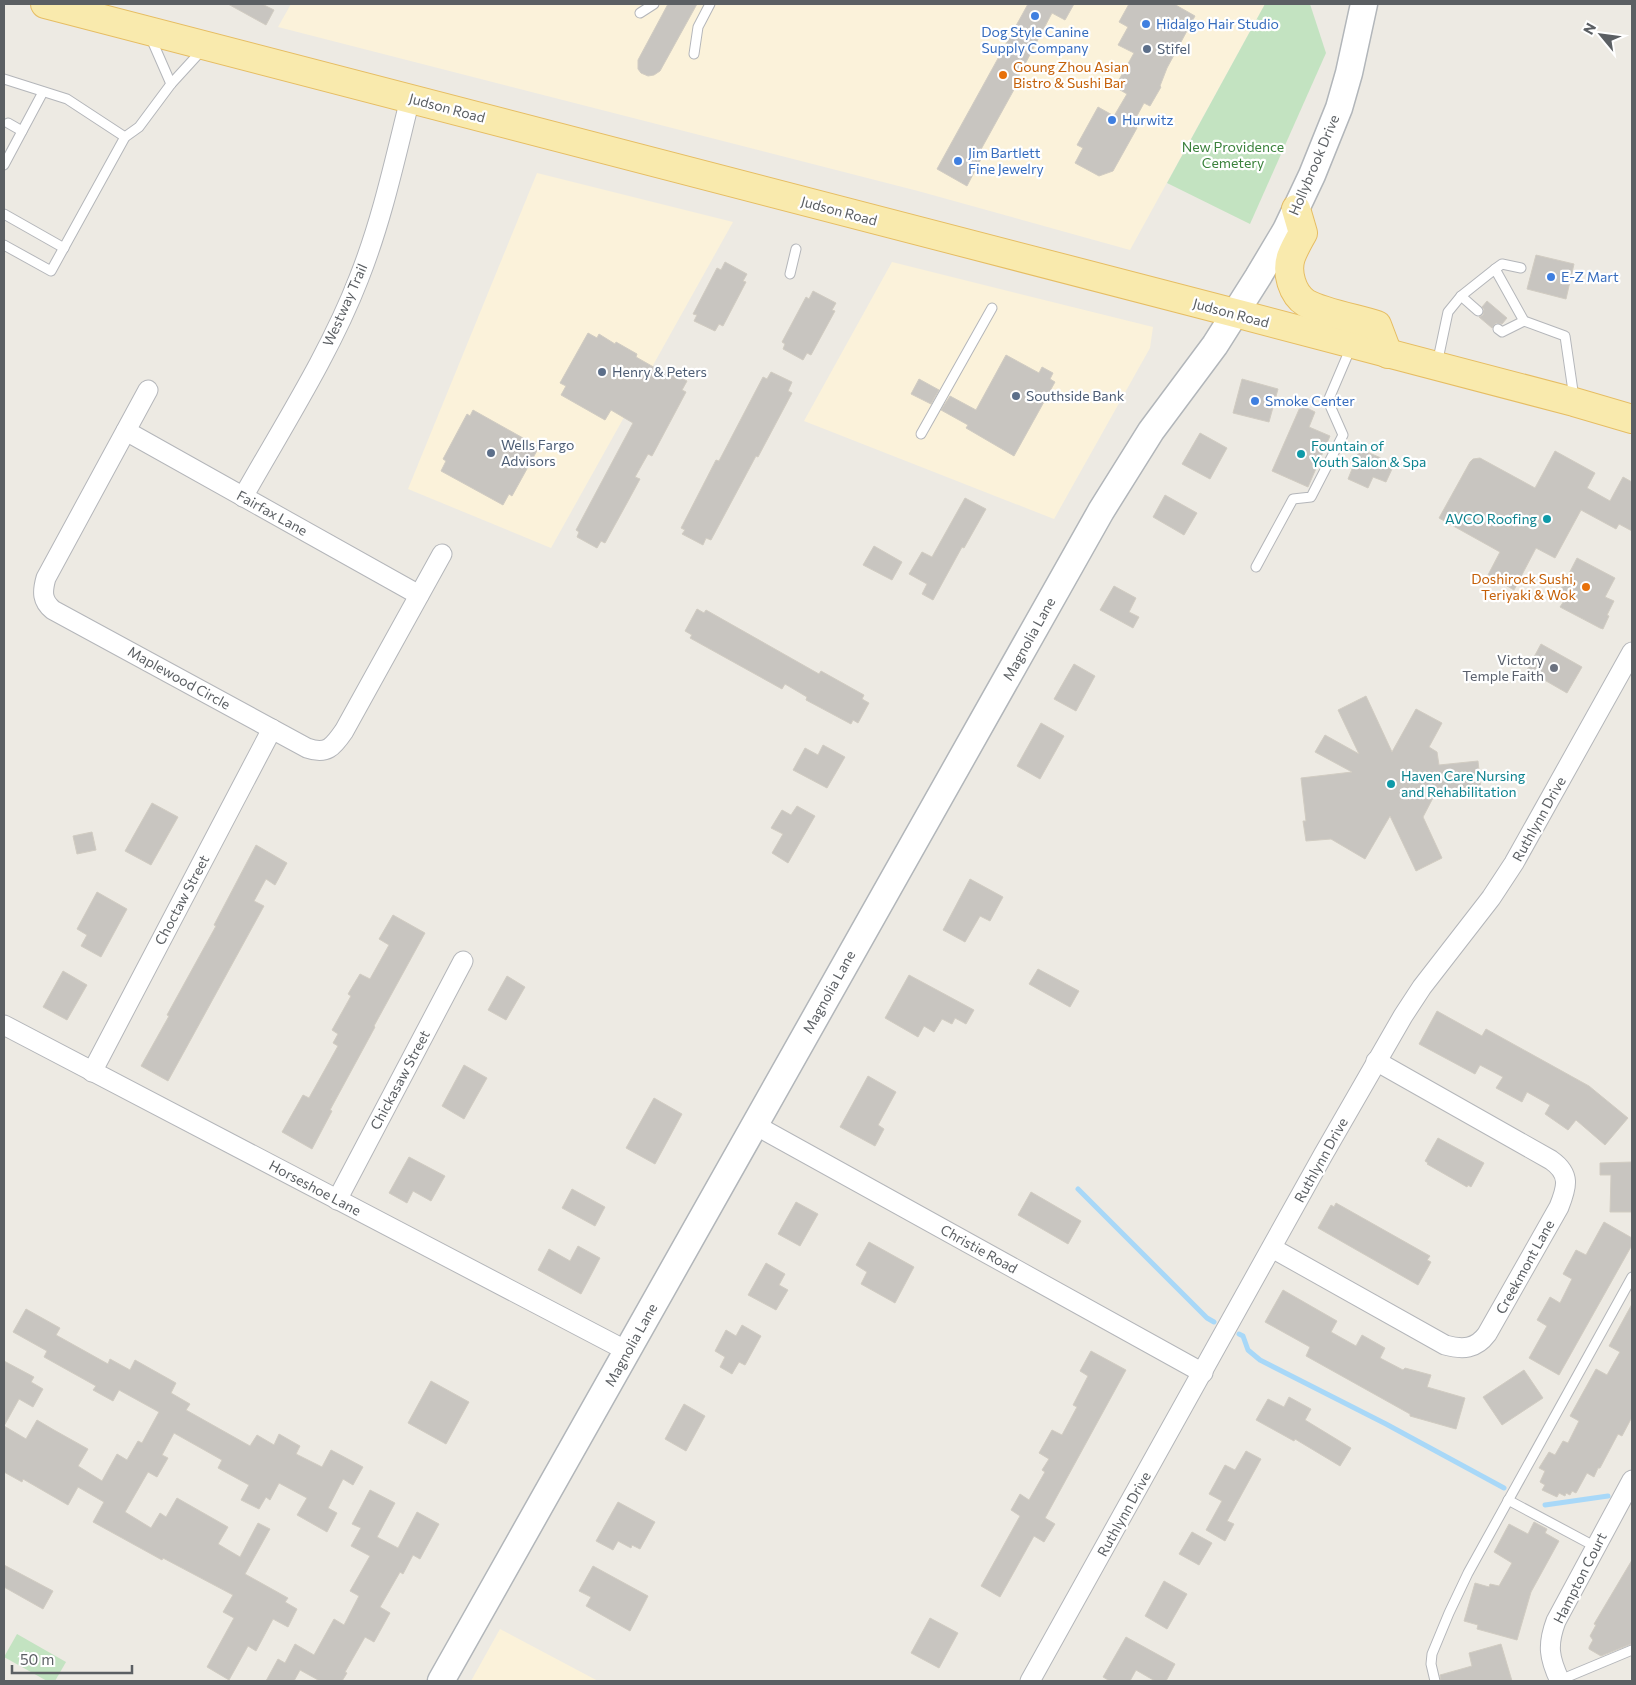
<svg xmlns="http://www.w3.org/2000/svg" width="1636" height="1685" font-family="Commissioner,sans-serif">
  <style>
    .commercial { fill: #fbf2da }
    .green { fill: #c3e3c1 }
    .lines { fill: none; stroke-linecap: round; stroke-linejoin: round }
    .stream { stroke: #a8d8f8; stroke-width: 5 }
    .building { fill: #c8c5c0; stroke: #d1ccc2 }
    .service-casing { stroke: #b4b6ba; stroke-width: 11 }
    .minor-casing { stroke: #b4b6ba; stroke-width: 21 }
    .secondary-casing { stroke: #b2b6ba; stroke-width: 29 }
    .primary-casing { stroke: #e6bd63; stroke-width: 30 }
    .service { stroke: #fff; stroke-width: 9 }
    .minor { stroke: #fff; stroke-width: 19 }
    .secondary { stroke: #fff; stroke-width: 26 }
    .primary { stroke: #f9eaad; stroke-width: 28 }
    .shop-dot { fill: #3f7fe0; stroke: #fff; stroke-width: 2 }
    .service-dot { fill: #5c6f8a; stroke: #fff; stroke-width: 2 }
    .food-dot { fill: #e8710a; stroke: #fff; stroke-width: 2 }
    .culture-dot { fill: #0f9aa8; stroke: #fff; stroke-width: 2 }
    .worship-dot { fill: #6b7280; stroke: #fff; stroke-width: 2 }
    .labels { text-anchor: middle; stroke-width: 4.5; stroke-linejoin: round; paint-order: stroke }
    .shop-label { font-size: 14px; fill: #366cbe; stroke: #fff; text-anchor: start }
    .service-label { font-size: 14px; fill: #4e5e75; stroke: #fff; text-anchor: start }
    .food-label { font-size: 14px; fill: #c56008; stroke: #fff; text-anchor: start }
    .street-label { font-size: 14px; fill: #5b5f63; stroke: #fff }
    .park-label { font-size: 14px; fill: #3b823c; stroke: #fff }
    .culture-label { font-size: 14px; fill: #0d838f; stroke: #fff; text-anchor: start }
    .worship-label { font-size: 14px; fill: #5b616d; stroke: #fff; text-anchor: end }
  </style>
  <rect width="100%" height="100%" fill="#edeae3"/>
  <g class="commercial">
    <polygon points="291,4 1265,4 1130,250 918,191 278,27"/>
    <polygon points="537,173 733,222 551,548 408,489"/>
    <polygon points="892,262 1153,327 1150,348 1054,519 804,421"/>
    <polygon points="500,1629 598,1681 471,1681"/>
  </g>
  <g class="green">
    <polygon points="1265,4 1310,4 1326,53 1250,224 1167,183"/>
    <polygon points="17,1634 66,1662 55,1681 47,1681 4,1657"/>
  </g>
  <g class="lines">
    <g class="stream">
      <polyline points="1078,1189 1207,1318 1214,1322"/>
      <polyline points="1239,1334 1243,1336 1248,1350 1260,1360 1386,1424 1504,1488"/>
      <polyline points="1545,1505 1608,1496"/>
    </g>
  </g>
  <g class="building">
    <polygon points="228,4 262,4 274,10 266,25"/>
    <polygon points="668,4 697,4 660,71 654,75 648,76 641,73 638,69 638,60"/>
    <polygon points="1028,4 1074,4 1065,20 1052,13 1014,85 1016,86 979,153 983,155 967,186 937,169"/>
    <polygon points="1129,4 1174,4 1195,16 1167,68 1160,86 1161,87 1150,106 1144,103 1132,125 1137,128 1113,171 1099,176 1075,163 1083,148 1077,145 1098,107 1114,116 1127,94 1115,87 1134,53 1118,45 1128,27 1119,22"/>
    <polygon points="1536,255 1574,264 1566,299 1527,289"/>
    <polygon points="725,262 747,274 743,281 746,282 723,326 719,324 715,331 694,321 697,315 693,314 717,268 721,270"/>
    <polygon points="813,291 836,303 832,310 835,311 811,355 807,353 803,360 783,349 785,344 782,342 806,297 809,299"/>
    <polygon points="1487,301 1507,318 1502,324 1496,323 1492,328 1479,317 1483,315 1484,309 1482,307"/>
    <polygon points="588,333 597,338 599,334 615,344 616,342 637,354 636,357 664,373 666,370 687,381 682,390 686,392 652,456 648,454 635,477 640,479 627,503 605,543 601,541 597,548 577,537 579,532 576,530 633,423 611,410 605,420 561,395 566,386 560,383"/>
    <polygon points="1006,355 1039,373 1042,367 1053,373 1050,379 1055,382 1014,456 966,428 968,425 941,410 950,396 976,410"/>
    <polygon points="771,372 792,382 788,391 792,393 758,457 756,456 711,540 706,538 703,545 682,534 685,530 681,528 716,460 719,461 763,377 767,379"/>
    <polygon points="919,379 939,390 931,404 911,394"/>
    <polygon points="1242,379 1278,389 1269,422 1233,413"/>
    <polygon points="1301,405 1315,412 1309,427 1330,436 1308,487 1272,471"/>
    <polygon points="473,410 539,447 512,496 509,494 503,505 441,471 446,461 443,459 467,414 470,416"/>
    <polygon points="1200,433 1227,448 1210,479 1182,464"/>
    <polygon points="1360,449 1381,458 1379,463 1392,469 1386,482 1373,477 1368,488 1348,479"/>
    <polygon points="1555,451 1595,473 1587,488 1610,501 1623,477 1632,482 1632,531 1619,524 1616,529 1581,510 1555,558 1536,548 1514,590 1488,575 1500,552 1439,518 1470,462 1473,459 1480,458 1535,488"/>
    <polygon points="1165,495 1197,513 1184,535 1153,517"/>
    <polygon points="965,498 986,509 964,548 962,547 933,600 922,594 927,584 909,574 922,552 932,557"/>
    <polygon points="874,546 902,562 892,580 863,565"/>
    <polygon points="1577,558 1615,578 1605,597 1614,601 1607,615 1609,616 1603,629 1600,628 1560,607 1564,601 1557,597"/>
    <polygon points="1114,586 1136,598 1129,612 1139,617 1133,628 1100,610"/>
    <polygon points="697,609 704,613 706,610 819,674 821,671 864,695 862,699 869,703 858,723 853,720 851,724 806,700 807,697 785,684 782,689 690,638 692,635 685,631"/>
    <polygon points="1541,644 1582,667 1567,693 1527,670"/>
    <polygon points="1074,664 1095,676 1076,711 1054,699"/>
    <polygon points="1366,696 1392,752 1416,709 1442,723 1429,747 1437,752 1439,765 1478,761 1481,789 1435,794 1423,817 1442,858 1416,871 1390,816 1365,859 1331,839 1306,841 1303,821 1306,821 1301,778 1352,772 1315,752 1325,735 1359,754 1338,710"/>
    <polygon points="1041,723 1064,736 1040,779 1017,766"/>
    <polygon points="823,745 845,757 827,788 793,770 805,748 818,755"/>
    <polygon points="152,803 178,817 151,865 125,851"/>
    <polygon points="797,806 815,816 788,863 772,853 783,834 771,828 782,810 791,815"/>
    <polygon points="92,832 96,850 77,854 73,836"/>
    <polygon points="256,845 287,863 275,885 266,879 254,901 264,906 168,1081 141,1066 169,1016 167,1015 216,926 214,925"/>
    <polygon points="970,879 1003,897 990,921 980,916 965,942 943,930"/>
    <polygon points="97,892 127,909 101,957 81,946 87,935 77,929"/>
    <polygon points="393,915 425,933 374,1026 375,1027 330,1110 332,1111 312,1149 282,1132 303,1095 309,1098 338,1046 333,1043 338,1034 332,1030 351,996 348,994 360,974 370,979 389,945 379,939"/>
    <polygon points="1038,969 1079,991 1070,1007 1029,984"/>
    <polygon points="63,971 87,985 67,1020 43,1007"/>
    <polygon points="909,975 974,1010 966,1024 955,1018 952,1024 942,1019 934,1032 924,1026 918,1037 885,1018"/>
    <polygon points="507,976 525,987 506,1020 488,1010"/>
    <polygon points="1437,1011 1482,1036 1486,1029 1589,1086 1628,1118 1605,1145 1576,1120 1568,1130 1545,1114 1550,1105 1527,1092 1522,1102 1496,1088 1503,1077 1480,1065 1475,1074 1419,1044"/>
    <polygon points="464,1065 487,1078 464,1119 442,1106"/>
    <polygon points="868,1076 896,1092 878,1125 884,1129 875,1146 840,1127"/>
    <polygon points="654,1098 682,1114 655,1164 626,1148"/>
    <polygon points="1438,1138 1484,1163 1471,1187 1468,1185 1467,1187 1427,1164 1428,1163 1425,1161"/>
    <polygon points="409,1157 445,1176 431,1201 413,1191 407,1203 389,1193"/>
    <polygon points="1632,1162 1632,1212 1610,1212 1611,1175 1600,1175 1600,1163"/>
    <polygon points="572,1189 605,1207 595,1226 562,1208"/>
    <polygon points="1031,1192 1081,1221 1068,1244 1018,1215"/>
    <polygon points="796,1202 818,1214 800,1246 778,1234"/>
    <polygon points="1336,1203 1430,1256 1427,1260 1431,1262 1418,1285 1318,1228 1331,1205 1334,1207"/>
    <polygon points="1604,1222 1632,1238 1632,1245 1559,1375 1529,1358 1547,1326 1537,1320 1550,1297 1560,1303 1572,1279 1563,1274 1576,1250 1586,1255"/>
    <polygon points="869,1242 914,1267 895,1303 861,1284 867,1272 856,1265"/>
    <polygon points="578,1246 600,1258 581,1294 538,1270 549,1249 570,1261"/>
    <polygon points="766,1263 785,1274 779,1285 788,1290 776,1310 748,1295"/>
    <polygon points="1283,1290 1337,1321 1331,1332 1356,1346 1362,1335 1385,1348 1380,1358 1403,1370 1405,1368 1431,1375 1427,1387 1465,1398 1456,1429 1410,1416 1410,1414 1306,1356 1310,1347 1265,1322"/>
    <polygon points="1632,1304 1632,1417 1622,1436 1618,1434 1600,1468 1598,1468 1594,1477 1587,1473 1576,1493 1572,1491 1570,1495 1566,1493 1565,1496 1559,1493 1557,1497 1542,1490 1545,1485 1540,1482 1545,1471 1539,1468 1549,1452 1555,1455 1563,1441 1568,1443 1579,1421 1570,1416 1596,1369 1607,1375 1620,1352 1609,1346"/>
    <polygon points="26,1309 60,1328 56,1335 108,1364 110,1359 130,1370 135,1360 176,1383 171,1393 190,1404 186,1410 250,1446 257,1435 274,1445 279,1434 300,1446 296,1454 322,1467 331,1450 363,1467 353,1485 343,1479 328,1508 337,1513 327,1532 297,1515 307,1498 279,1483 270,1500 266,1497 259,1509 241,1500 249,1485 218,1468 222,1460 174,1433 162,1455 168,1458 157,1477 148,1472 125,1512 151,1528 160,1513 166,1517 177,1498 228,1527 218,1544 240,1557 258,1523 270,1529 245,1574 288,1598 285,1602 297,1609 288,1627 273,1619 256,1651 248,1646 229,1680 207,1667 234,1618 223,1612 233,1595 163,1558 162,1560 93,1522 104,1502 78,1487 68,1505 23,1479 22,1482 4,1472 4,1361 34,1377 31,1382 43,1389 33,1407 19,1399 4,1426 26,1439 37,1420 54,1430 88,1449 78,1466 102,1481 117,1454 127,1460 138,1441 142,1443 159,1412 119,1390 113,1401 93,1390 96,1386 44,1357 47,1351 13,1332"/>
    <polygon points="742,1325 761,1336 745,1365 739,1362 732,1374 720,1367 725,1357 715,1351 726,1330 736,1336"/>
    <polygon points="1091,1351 1126,1370 1045,1518 1055,1524 1044,1542 1034,1536 1000,1597 981,1586 1020,1516 1011,1510 1020,1494 1029,1500 1045,1472 1042,1470 1049,1459 1039,1453 1052,1430 1062,1435 1077,1407 1073,1405 1088,1376 1080,1371"/>
    <polygon points="1524,1370 1543,1398 1502,1425 1483,1397"/>
    <polygon points="431,1381 469,1402 446,1444 408,1423"/>
    <polygon points="1289,1397 1311,1409 1305,1420 1351,1448 1340,1466 1295,1439 1294,1441 1256,1420 1268,1399 1284,1407"/>
    <polygon points="684,1404 705,1416 686,1451 665,1439"/>
    <polygon points="1246,1451 1261,1459 1227,1521 1234,1524 1225,1541 1206,1530 1222,1501 1209,1494 1225,1465 1235,1470"/>
    <polygon points="370,1490 395,1503 377,1537 398,1548 417,1512 439,1524 420,1559 413,1555 403,1574 400,1572 380,1607 390,1613 374,1642 365,1637 345,1672 347,1673 342,1681 320,1681 300,1670 294,1681 266,1681 278,1659 285,1663 295,1644 314,1655 334,1619 344,1625 359,1596 350,1591 370,1556 351,1546 361,1528 352,1524"/>
    <polygon points="618,1502 655,1522 640,1549 632,1545 631,1548 618,1541 613,1550 596,1541"/>
    <polygon points="1534,1522 1547,1529 1545,1533 1559,1541 1531,1592 1517,1640 1477,1629 1478,1625 1464,1621 1475,1583 1489,1587 1490,1584 1499,1586 1512,1563 1494,1552 1509,1524 1528,1534"/>
    <polygon points="1192,1532 1212,1543 1199,1565 1179,1554"/>
    <polygon points="1632,1560 1632,1641 1631,1644 1601,1656 1589,1649 1589,1647 1593,1640 1590,1636 1596,1625 1594,1624"/>
    <polygon points="4,1565 53,1591 43,1609 4,1587"/>
    <polygon points="593,1566 648,1596 630,1631 586,1606 591,1597 579,1591"/>
    <polygon points="1164,1581 1187,1594 1167,1629 1145,1616"/>
    <polygon points="930,1618 958,1633 939,1668 911,1653"/>
    <polygon points="1126,1637 1175,1664 1166,1681 1155,1681 1136,1670 1130,1681 1110,1681 1103,1677"/>
    <polygon points="1501,1644 1512,1681 1441,1681 1440,1675 1472,1666 1469,1653"/>
  </g>
  <g class="lines">
    <defs>
      <g id="service">
        <polyline points="640,13 654,4"/>
        <polyline points="150,36 171,84"/>
        <polyline points="694,54 698,27 710,4"/>
        <polyline points="4,79 67,99 125,137"/>
        <polyline points="8,123 22,131"/>
        <polyline points="4,165 43,92"/>
        <polyline points="4,214 64,248"/>
        <polyline points="4,245 51,271 125,137 139,127 171,84 203,49"/>
        <polyline points="1495,269 1502,264 1521,268"/>
        <polyline points="790,274 796,249"/>
        <polyline points="1461,296 1478,311"/>
        <polyline points="1498,329 1502,332 1524,321"/>
        <polyline points="1437,364 1448,312 1461,296 1495,269 1524,321 1565,336 1574,398"/>
        <polyline points="921,434 992,308"/>
        <polyline points="1256,567 1293,499 1311,497 1343,435 1328,401 1351,347"/>
        <polyline points="1508,1500 1596,1547"/>
        <polyline points="1560,1680 1632,1650"/>
        <polyline points="1435,1681 1431,1664 1432,1654 1449,1613 1468,1573 1632,1277"/>
      </g>
      <g id="minor">
        <path d="M148 390 46 578C42 592 42 601 53 610L307 748C327 755 333 747 344 731L442 554"/>
        <polyline points="126,431 419,595"/>
        <path d="M243 497C283 426 330 353 359 278 382 220 395 159 410 99"/>
        <polyline points="4,1025 627,1351"/>
        <polyline points="92,1072 272,729"/>
        <polyline points="755,1125 1203,1373"/>
        <polyline points="337,1200 463,961"/>
        <path d="M1272 1248 1445 1345C1463 1350 1476 1349 1487 1334L1559 1207C1567 1187 1571 1174 1551 1160L1376 1061"/>
        <polyline points="1030,1681 1323,1155 1403,1016 1422,987 1491,898 1514,863 1632,652"/>
        <path d="M1560 1681C1549 1658 1547 1645 1556 1621L1632 1480"/>
      </g>
      <polyline id="secondary" points="441,1681 1101,511 1151,431 1215,345 1258,277 1286,230 1312,175 1339,108 1349,73 1364,4"/>
      <g id="primary">
        <polyline points="45,4 1235,313 1574,402 1632,419"/>
        <path d="M1296 209 1303 233C1299 240 1294 249 1291 257 1286 272 1292 294 1306 303 1321 312 1358 319 1377 325L1388 354"/>
      </g>
    </defs>
    <use href="#service" class="service-casing"/>
    <use href="#minor" class="minor-casing"/>
    <use href="#secondary" class="secondary-casing"/>
    <use href="#primary" class="primary-casing"/>
    <use href="#service" class="service"/>
    <use href="#minor" class="minor"/>
    <use href="#secondary" class="secondary"/>
    <use href="#primary" class="primary"/>
  </g>
  <g class="shop-dot">
    <circle cx="1035" cy="16" r="5"/>
    <circle cx="1146" cy="24" r="5"/>
    <circle cx="1112" cy="120" r="5"/>
    <circle cx="958" cy="161" r="5"/>
    <circle cx="1551" cy="277" r="5"/>
    <circle cx="1255" cy="401" r="5"/>
  </g>
  <g class="service-dot">
    <circle cx="1147" cy="49" r="5"/>
    <circle cx="602" cy="372" r="5"/>
    <circle cx="1016" cy="396" r="5"/>
    <circle cx="491" cy="453" r="5"/>
  </g>
  <g class="food-dot">
    <circle cx="1003" cy="75" r="5"/>
    <circle cx="1586" cy="587" r="5"/>
  </g>
  <g class="culture-dot">
    <circle cx="1301" cy="454" r="5"/>
    <circle cx="1547" cy="519" r="5"/>
    <circle cx="1391" cy="784" r="5"/>
  </g>
  <circle class="worship-dot" cx="1554" cy="668" r="5"/>
  <g class="labels">
    <g class="shop-label">
      <text x="1156" y="29">Hidalgo Hair Studio</text>
      <text x="1035" y="37" text-anchor="middle">Dog Style Canine<tspan x="1035" dy="16">Supply Company</tspan></text>
      <text x="1122" y="125">Hurwitz</text>
      <text x="968" y="158">Jim Bartlett<tspan x="968" dy="16">Fine Jewelry</tspan></text>
      <text x="1561" y="282">E-Z Mart</text>
      <text x="1265" y="406">Smoke Center</text>
    </g>
    <g class="service-label">
      <text x="1157" y="54">Stifel</text>
      <text x="612" y="377">Henry &amp; Peters</text>
      <text x="1026" y="401">Southside Bank</text>
      <text x="501" y="450">Wells Fargo<tspan x="501" dy="16">Advisors</tspan></text>
    </g>
    <g class="food-label">
      <text x="1013" y="72">Goung Zhou Asian<tspan x="1013" dy="16">Bistro &amp; Sushi Bar</tspan></text>
      <text x="1576" y="584" text-anchor="end">Doshirock Sushi,<tspan x="1576" dy="16">Teriyaki &amp; Wok</tspan></text>
    </g>
    <g class="street-label">
      <text transform="translate(447 108) rotate(15)" y="5">Judson Road</text>
      <text transform="translate(1314 165) rotate(-67)" y="5">Hollybrook Drive</text>
      <text transform="translate(839 211) rotate(15)" y="5">Judson Road</text>
      <text transform="translate(345 305) rotate(-66)" y="5">Westway Trail</text>
      <text transform="translate(1231 313) rotate(15)" y="5">Judson Road</text>
      <text transform="translate(272 513) rotate(29)" y="5">Fairfax Lane</text>
      <text transform="translate(1029 639) rotate(-61)" y="5">Magnolia Lane</text>
      <text transform="translate(179 678) rotate(29)" y="5">Maplewood Circle</text>
      <text transform="translate(1539 819) rotate(-61)" y="5">Ruthlynn Drive</text>
      <text transform="translate(182 900) rotate(-62)" y="5">Choctaw Street</text>
      <text transform="translate(829 992) rotate(-61)" y="5">Magnolia Lane</text>
      <text transform="translate(400 1080) rotate(-62)" y="5">Chickasaw Street</text>
      <text transform="translate(1321 1160) rotate(-61)" y="5">Ruthlynn Drive</text>
      <text transform="translate(315 1188) rotate(28)" y="5">Horseshoe Lane</text>
      <text transform="translate(979 1249) rotate(29)" y="5">Christie Road</text>
      <text transform="translate(1525 1267) rotate(-61)" y="5">Creekmont Lane</text>
      <text transform="translate(631 1345) rotate(-61)" y="5">Magnolia Lane</text>
      <text transform="translate(1124 1514) rotate(-61)" y="5">Ruthlynn Drive</text>
      <text transform="translate(1580 1578) rotate(-63)" y="5">Hampton Court</text>
    </g>
    <g class="park-label">
      <text x="1233" y="152">New Providence<tspan x="1233" dy="16">Cemetery</tspan></text>
    </g>
    <g class="culture-label">
      <text x="1311" y="451">Fountain of<tspan x="1311" dy="16">Youth Salon &amp; Spa</tspan></text>
      <text x="1537" y="524" text-anchor="end">AVCO Roofing</text>
      <text x="1401" y="781">Haven Care Nursing<tspan x="1401" dy="16">and Rehabilitation</tspan></text>
    </g>
    <g class="worship-label">
      <text x="1544" y="665">Victory<tspan x="1544" dy="16">Temple Faith</tspan></text>
    </g>
  </g>
  <rect width="1636" height="1685" fill="none" stroke="#5b5f63" stroke-width="10"/>
  <g transform="translate(1601 35) rotate(299)" stroke="#ffffff" stroke-width="4" paint-order="stroke">
  <path d="M0-4L9 19L0 12L-9 19Z" fill="#5b5f63"/>
  <text y="-8" font-size="14" font-weight="bold" text-anchor="middle" fill="#5b5f63">N</text>
  </g>
  <path d="M12 1665v8h120v-8" fill="none" stroke="#5b5f63" stroke-width="2.5"/>
  <text x="20" y="1665" font-size="15" fill="#5b5f63" stroke="#ffffff" stroke-width="4" paint-order="stroke">50 m</text>
</svg>
